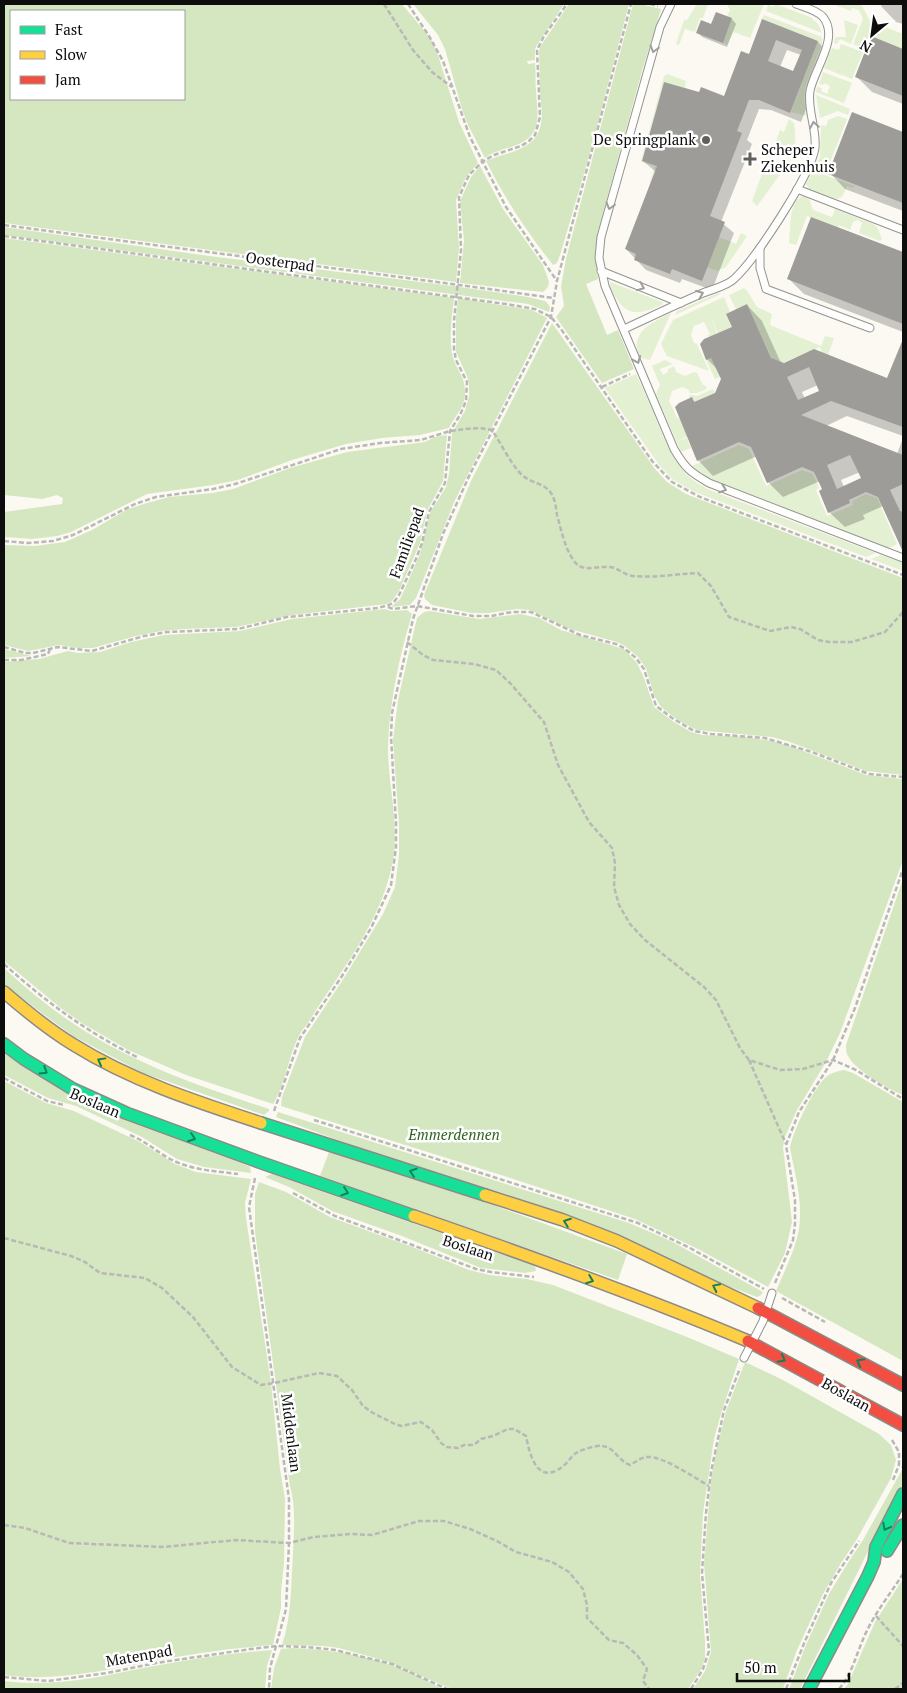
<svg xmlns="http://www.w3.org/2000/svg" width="907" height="1693" font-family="'PT Serif',serif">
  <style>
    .green { fill: #e4f0d2 }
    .forest { fill: #d4e7c0; fill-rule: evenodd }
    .shadow { fill: #0003; fill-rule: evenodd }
    .building { fill: #9e9c98; fill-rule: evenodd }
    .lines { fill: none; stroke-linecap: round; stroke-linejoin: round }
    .lane-casing { stroke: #949390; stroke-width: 9 }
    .fast-casing { stroke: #8b8a87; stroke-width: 14 }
    .slow-casing { stroke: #8b8a87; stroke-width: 14 }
    .jam-casing { stroke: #8b8a87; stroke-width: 14 }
    .path { stroke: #b8b8b6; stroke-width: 2.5; stroke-dasharray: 5 2.5; stroke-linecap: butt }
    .lane { stroke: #fefefd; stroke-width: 7 }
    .fast { stroke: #16e098; stroke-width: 11 }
    .slow { stroke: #ffcf43; stroke-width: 11 }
    .jam { stroke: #f24e42; stroke-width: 11 }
    .oneway { stroke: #9e9e9d }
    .oneway2 { stroke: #128159 }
    .poi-dot { fill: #60605d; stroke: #fff; stroke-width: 2 }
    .labels { text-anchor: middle; stroke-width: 5; stroke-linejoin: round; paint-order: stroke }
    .poi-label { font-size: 15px; fill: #0d0d0d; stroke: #fff; text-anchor: end }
    .street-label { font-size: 15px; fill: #0d0d0d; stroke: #fff }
    .park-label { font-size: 15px; font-style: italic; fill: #2d631f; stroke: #fff }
  </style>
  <rect width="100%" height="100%" fill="#fbf9f2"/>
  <g class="green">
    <polygon points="697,4 708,4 703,18 700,18 695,32 685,29 679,45 676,44 684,20 687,20"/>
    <polygon points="727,4 764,4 750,38 733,32 727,45 723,43 732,19 727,16 730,10"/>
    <polygon points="775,4 810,17 818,24 822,33 766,11 768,5 773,7"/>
    <polygon points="832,4 856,4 862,6 870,21 903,34 903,49 869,36 864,49 853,44 863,19 859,10 852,8 851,11"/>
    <polygon points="764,15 822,37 822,44 805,87 804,101 807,116 791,112 818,41 762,19"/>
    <polygon points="844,20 858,25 851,44 840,39 837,44 834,43 835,37 846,37"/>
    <polygon points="841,44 863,52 852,79 824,68 832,48 839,50"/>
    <polygon points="823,72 852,83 844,103 816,92 817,87 822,88 821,91 827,94 830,86 824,83 823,85 819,84"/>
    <polygon points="667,74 686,81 685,88 664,82 642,161 657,166 651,180 663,185 662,185 650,181 655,166 641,162 664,76"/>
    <polygon points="816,95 850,109 848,115 838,111 820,118"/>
    <polygon points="838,116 847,119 825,175 854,186 853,188 847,186 842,197 836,199 809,189 806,184 820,157 821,125 826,126 828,120"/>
    <path d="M789 119 794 123C796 135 796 146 792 157L773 150 780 130 784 132Z"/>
    <polygon points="767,160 783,166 784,169 757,206 752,201"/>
    <path d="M803 196 809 199 813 210 832 217 835 209 873 224 877 227 882 239 880 241 859 233 862 223 858 220 853 222 850 230 839 225 838 228 807 216 796 245 789 243C791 230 788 200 803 196Z"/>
    <polygon points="741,233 747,236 726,267 717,271 707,267 719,237 736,244"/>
    <path d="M610 282 662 302 663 304C636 318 621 315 610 285Z"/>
    <polygon points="744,288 748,292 757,307 772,314 770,325 821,346 825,336 834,338 828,355 822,353 820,347 782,363 772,359 747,304 736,309 729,295"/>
    <polygon points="718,293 721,294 675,315 677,311"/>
    <polygon points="724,297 730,312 726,314 733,330 719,336 710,315 717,334 709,337 708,335 710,334 704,322 694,326 691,335 694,343 697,344 709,371 667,356 661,344 673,320"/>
    <path d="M671 313 650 360 641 358C626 334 654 321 671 313Z"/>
    <polygon points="711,358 720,377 715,379 706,360"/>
    <polygon points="665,360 673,364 660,369 663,375 668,372 668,369 674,366 676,372 685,376 694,372 697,373 703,385 706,386 707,389 697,393 690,393 688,389 682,387 672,391 669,401 677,418 679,418 690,435 678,441 693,436 687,439 691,448 681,452 656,394 660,385 652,366"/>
    <path d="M636 374C644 390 651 407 658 424 671 454 680 477 712 491L876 553 866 557 695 492 672 479 660 466 605 388Z"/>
    <polygon points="713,389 715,393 694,402 692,398 690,398 689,396 692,395 697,396"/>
    <polygon points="739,445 749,449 766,486 802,470 813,474 819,488 816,490 827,516 853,505 852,501 866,494 877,498 897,544 889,548 726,486 705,476 692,466"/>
    <polygon points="881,555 903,563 903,571 871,559"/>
  </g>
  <g class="forest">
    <path d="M4 4H402L431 39 437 52 459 122 478 163 466 177 456 200 459 248 456 282 4 223ZM11 11H184V99H11Z"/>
    <path d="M413 4H564L537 45 535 49V60L527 61 528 64 535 63C536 73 535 82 536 91 537 110 543 133 521 143 509 149 495 150 485 158L468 125 462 109 445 49 438 35Z"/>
    <path d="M569 4H629L590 153 561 252 557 263 553 265C527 232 505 199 486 161 499 155 515 153 527 145 546 133 542 112 540 92 539 79 540 65 539 52L540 47Z"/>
    <polygon points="633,4 640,4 661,9 642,71 598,231 595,253 598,279 586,284 607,335 618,330 634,369 602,383 556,317 564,306 561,286 566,259"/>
    <polygon points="480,166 503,209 543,265 549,282 548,287 543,292 460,283 464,241 460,201 471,177"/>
    <polygon points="4,227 209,256 453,286 528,297 545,301 549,305 550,308 549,312 528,304 4,235"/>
    <path d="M4 238 454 298C452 316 449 335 452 353 455 371 469 377 464 401 461 411 453 419 449 428L420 435 382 438 346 444 292 460 238 480 213 485 147 494 71 532 57 536 32 539 4 537V512L62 504 63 498 57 495 42 499 4 495Z"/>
    <polygon points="458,298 532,310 547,318 455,500 416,598 410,605 391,607 400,599 403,593 420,554 430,513 446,487 449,474 452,433 465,411 469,396 469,384 467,376 456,352 456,316"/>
    <polygon points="552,323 655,469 667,482 686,494 903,578 903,775 866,771 790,742 772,737 697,730 679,721 661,707 654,695 646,668 638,657 625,646 617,642 570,629 530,610 517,609 489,613 471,613 432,605 425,599 424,595 471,481"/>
    <polygon points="447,435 443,481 427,511 420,543 399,591 392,601 387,604 292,615 236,627 184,629 161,631 136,636 93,648 78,648 59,645 28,651 4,645 4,545 35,546 65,542 92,530 128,509 147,503 169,497 213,493 233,489 290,468 347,452 425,442 435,437"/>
    <path d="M385 609 391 611 407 610 412 614C399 658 389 703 388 748 388 783 398 819 394 854 385 917 344 966 311 1018 308 1024 303 1028 300 1034 289 1053 285 1086 273 1104L186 1075 128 1050 82 1023 62 1009 4 961V662L39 659 68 651 78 653 100 652 131 642 164 635 240 631 292 619Z"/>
    <polygon points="430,611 479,619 520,614 539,618 561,630 624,649 637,663 644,678 654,707 674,722 691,732 702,735 745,737 772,741 793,747 866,775 903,779 903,860 840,1033 826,1062 797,1110 785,1137 783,1147 792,1222 785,1253 768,1287 696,1248 635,1219 504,1176 281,1106 282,1097 305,1037 344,978 383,914 395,887 399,854 399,824 393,740 398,700 417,618 424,612"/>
    <polygon points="4,649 31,656 4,658"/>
    <path d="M903 879V1095C888 1089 856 1071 848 1056 846 1053 846 1048 846 1045Z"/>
    <path d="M4 968C40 1002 81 1032 126 1054 172 1077 220 1093 269 1109V1111L264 1115 143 1073 73 1036 4 985Z"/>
    <polygon points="4,1052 250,1167 251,1173 204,1167 177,1159 142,1137 76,1106 48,1098 4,1075"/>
    <path d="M844 1070 853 1073 903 1102V1361L776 1291C784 1272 795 1251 799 1229 803 1202 795 1174 790 1148 793 1131 813 1089 826 1077 831 1073 837 1071 844 1070Z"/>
    <path d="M4 1081 46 1103 74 1111 140 1142 175 1164 196 1172 251 1179 245 1203 246 1218 271 1383 280 1469 285 1499 284 1563 281 1592V1608L273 1645C231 1648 189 1654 148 1662 100 1671 53 1682 4 1675Z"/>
    <polygon points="278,1112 629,1223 669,1240 763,1292 761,1295 757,1297 276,1117"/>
    <polygon points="329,1152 485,1202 627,1254 618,1280 320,1176"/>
    <polygon points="272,1174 535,1266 536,1271 525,1273 481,1268 402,1236 332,1211 289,1187 265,1177"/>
    <path d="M259 1182 286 1192 330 1217 415 1248 469 1270 490 1275 527 1279 553 1285 687 1337 739 1359 720 1417 714 1439 703 1513 700 1574 705 1642V1658L702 1668 688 1689H452L386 1661 339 1648 323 1646 282 1645C292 1615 291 1584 293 1552 294 1530 296 1507 290 1486L255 1232V1194Z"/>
    <polygon points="745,1362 783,1380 879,1434 891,1445 896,1460 891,1478 857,1539 841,1563 823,1594 797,1650 783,1689 693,1689 705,1671 711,1652 704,1563 711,1479 717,1448 726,1411"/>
    <polygon points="902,1470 903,1484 880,1527 800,1689 789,1689 806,1645 829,1594 849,1561 863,1540"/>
    <polygon points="903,1579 903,1689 844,1689 848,1684 875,1622"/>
    <path d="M292 1648C330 1649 369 1656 405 1670 418 1675 430 1683 443 1689H271L274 1668 281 1649Z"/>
    <path d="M272 1650 267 1666 265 1689H4V1681C51 1687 97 1678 143 1668 186 1660 229 1653 272 1650Z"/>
  </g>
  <g class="shadow">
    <polygon points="882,4 903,4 903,24 896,22 881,6"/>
    <polygon points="717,13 732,19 736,24 727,47 702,37 698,33 712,26"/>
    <path d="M763 21 818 42 828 52 801 122 771 110 759 109 747 140 752 144 721 222 734 233 712 290 682 279 680 283 646 270 626 249 656 172 643 161 700 93 724 98 750 55ZM787 50 801 55 794 72 780 67Z"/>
    <polygon points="872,38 903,50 903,104 872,92 857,77"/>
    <polygon points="853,114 903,133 903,211 845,189 830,173"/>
    <polygon points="903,250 903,332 804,294 789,279 902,253"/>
    <path d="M747 305 762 321 781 363 784 364 814 351 888 380 903 340V436L847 416 826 426 897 454 903 438V545L899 541 883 506 863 515 865 519 845 527 829 512 821 482H818L783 497 768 482 757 458 755 457 713 476 698 460 692 399 696 403 716 394 722 379 718 370 707 359 733 328ZM818 385 821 392 805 399 802 392ZM860 472 863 479 844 487 841 480Z"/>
  </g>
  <g class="building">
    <polygon points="716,12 732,18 723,43 696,33 701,20 711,24"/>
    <path d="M762 19 818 41 790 113 759 100H749L737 131 742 133 710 216 725 222 702 281 672 269 670 274 634 260 636 254 625 249 657 166 642 161 664 82 699 92 701 87 724 96 741 51 749 54ZM776 40 802 50 793 71 768 61Z"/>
    <polygon points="871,36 903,49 903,96 855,77"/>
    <polygon points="852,112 903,132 903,203 828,174"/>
    <polygon points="811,217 903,252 903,324 787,279"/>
    <path d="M747 304 771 358 784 363 814 349 887 378 903 339V427L831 401 801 415 903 455V484L890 490 900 511 903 512V552L878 497 866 492 849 500 850 503 828 513 819 491 822 489 814 472 802 467 767 483 751 447 739 442 697 461 675 407 679 403 692 397 694 402 715 393 721 379 711 358 706 360 700 344 704 339 732 327 726 314ZM809 367 819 391 798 400 787 377ZM850 455 861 478 837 489 827 465Z"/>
  </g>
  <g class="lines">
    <defs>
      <g id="lane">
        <path d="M671 4 660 27 601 237 599 258 605 286 674 449C685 468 690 472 709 483L903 558"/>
        <polyline points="797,189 903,230"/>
        <polyline points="760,248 760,268 766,289 870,328"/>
        <polyline points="601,271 681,303"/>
        <path d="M624 329C650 317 677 304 703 293 713 289 727 286 734 279 755 260 811 175 815 148 817 129 807 110 810 91 814 69 840 38 823 17 817 10 804 7 796 4"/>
        <polyline points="744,1358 763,1321 772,1293"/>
      </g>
      <g id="fast">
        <polyline points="4,1044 24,1059 73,1089 126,1113 259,1162 414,1216"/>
        <polyline points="261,1123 485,1195"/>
        <polyline points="887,1551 903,1525"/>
        <polyline points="809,1689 868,1576 874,1562 876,1547 903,1494"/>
      </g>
      <g id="slow">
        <path d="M4 992C26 1011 49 1030 74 1045 132 1081 197 1102 261 1123"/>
        <polyline points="485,1195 563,1220 617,1241 758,1308"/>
        <path d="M414 1216C527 1255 639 1295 748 1341"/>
      </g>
      <g id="jam">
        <polyline points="758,1308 903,1385"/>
        <polyline points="748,1341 903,1425"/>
      </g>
    </defs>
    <use href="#lane" class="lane-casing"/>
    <use href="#fast" class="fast-casing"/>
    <use href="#slow" class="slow-casing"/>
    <use href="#jam" class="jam-casing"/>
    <g class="path">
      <polyline points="384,4 413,50 432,72 452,87"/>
      <polyline points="408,4 429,36 443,61 470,137 506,207 557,281"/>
      <polyline points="650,4 658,6"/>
      <path d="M4 225C187 250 370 272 553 298"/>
      <polyline points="4,236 506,304 535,309 551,317 561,329 652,461 672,482 700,497 903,575"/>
      <polyline points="602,387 630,374"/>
      <path d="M4 541 28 543 53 541 73 535 135 504 156 497 213 489 235 484 341 449 380 443 421 440 450 431 465 429 480 428 492 430C502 445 510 463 522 475 531 483 544 483 551 493 555 499 556 507 557 515 561 529 564 545 572 558 581 574 594 566 609 567 617 567 624 575 633 576 654 578 677 574 698 573L711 586 729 617 770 631 791 627 800 629 818 640 829 642H852L885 632 903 612"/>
      <polyline points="388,607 393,609 417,606 473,616 491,616 512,612 531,612 580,635 616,644 624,648 636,658 644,669 656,706 672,718 694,731 711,734 765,738 812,752 869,774 903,777"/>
      <polyline points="407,642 423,655 433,660 474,664 496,670 510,683 544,722 558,765 589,822 612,848 615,863 614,887 619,905 630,924 645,940 704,987 716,1000 740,1048 749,1060 780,1070 803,1069 833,1060 856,1070 903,1099"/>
      <polyline points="4,647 25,653 33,653 58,647 92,651 144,636 167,632 238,629 287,617 378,608 389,605 394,602 399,595 416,559 422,543 429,512 445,483 450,431 460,415 466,401 467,382 456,360 454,349 454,321 461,250 459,197 469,175 482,162 494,155 521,146 529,141 535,135 540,117 537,50 544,36 567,4"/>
      <polyline points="4,660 21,660 48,654 50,649"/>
      <path d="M4 964C47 1003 87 1032 139 1058"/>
      <polyline points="749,1060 786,1144"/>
      <polyline points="4,1078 47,1101 64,1105"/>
      <polyline points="274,1111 300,1038 342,976 371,928 391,885 396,847 396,823 391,736 392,713 413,619 443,534 470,474 551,317 557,281 631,4"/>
      <polyline points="314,1120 638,1223 690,1248 764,1289"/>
      <path d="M130 1135C145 1141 156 1151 170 1159 191 1170 215 1171 238 1174"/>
      <polyline points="255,1178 249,1207 289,1499 289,1543 286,1609 270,1668 269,1689"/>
      <polyline points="293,1193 335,1216 476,1269 491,1272 534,1277"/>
      <path d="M4 1238 71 1256 85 1262 100 1273 145 1278 162 1288 193 1317 232 1367 261 1385 274 1383 319 1373 337 1376 352 1390 363 1406 373 1413 395 1424 401 1426 421 1422 432 1430 441 1443 447 1447 458 1448 464 1445H474L481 1439 493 1436 508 1429H514L526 1436C530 1457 538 1485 562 1467 568 1463 571 1456 576 1453 581 1450 596 1445 602 1446 615 1447 618 1461 630 1465 636 1462 641 1457 648 1457 663 1456 695 1478 709 1486"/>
      <polyline points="775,1283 793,1240 795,1224 795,1200 786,1145 799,1112 833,1060 855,1008 903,869"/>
      <polyline points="782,1298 825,1322"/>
      <polyline points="892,1440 899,1452 899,1465 903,1467"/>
      <polyline points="893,1480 899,1465"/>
      <polyline points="4,1525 25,1528 69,1543 164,1547 235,1540 289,1543 314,1537 351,1534 372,1535 419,1521 444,1521 470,1529 497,1541 516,1552 552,1562 569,1572 583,1589 587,1605 587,1618 609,1640 623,1643 637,1655 647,1669 643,1681 649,1689"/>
      <polyline points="876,1616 903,1646"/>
      <polyline points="4,1677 48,1681 107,1673 156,1663 251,1649 277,1646 306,1647 335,1650 392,1664 447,1689"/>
      <polyline points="691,1689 703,1669 709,1651 702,1573 706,1513 711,1472 724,1410 740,1368"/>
      <polyline points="786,1689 805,1641 831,1583 859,1541"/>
      <path d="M839 1689C852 1674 856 1655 864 1637 874 1614 890 1594 903 1574"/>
      <polyline points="895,1689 903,1683"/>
    </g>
    <use href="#lane" class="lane"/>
    <use href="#fast" class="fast"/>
    <use href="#slow" class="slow"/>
    <use href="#jam" class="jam"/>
  </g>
  <defs><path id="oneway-chevron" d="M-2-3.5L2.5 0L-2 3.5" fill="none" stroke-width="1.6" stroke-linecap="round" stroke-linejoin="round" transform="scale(1.25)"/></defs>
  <g class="oneway">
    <use href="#oneway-chevron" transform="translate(654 49) rotate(106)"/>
    <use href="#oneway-chevron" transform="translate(814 125) rotate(-99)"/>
    <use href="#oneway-chevron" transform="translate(610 206) rotate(106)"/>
    <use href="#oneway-chevron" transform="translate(641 287) rotate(22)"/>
    <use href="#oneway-chevron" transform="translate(700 294) rotate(-23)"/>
    <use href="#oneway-chevron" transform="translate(637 360) rotate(67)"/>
    <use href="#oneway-chevron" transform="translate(723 489) rotate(21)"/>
  </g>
  <g class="oneway2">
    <use href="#oneway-chevron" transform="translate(101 1061) rotate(-151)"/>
    <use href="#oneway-chevron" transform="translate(44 1071) rotate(32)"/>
    <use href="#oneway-chevron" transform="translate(192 1138) rotate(20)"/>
    <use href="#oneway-chevron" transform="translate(413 1172) rotate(-162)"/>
    <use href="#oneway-chevron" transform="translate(345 1192) rotate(19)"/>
    <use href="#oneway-chevron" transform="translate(567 1222) rotate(-160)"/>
    <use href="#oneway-chevron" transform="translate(590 1280) rotate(21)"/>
    <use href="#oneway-chevron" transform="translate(716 1287) rotate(-154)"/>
    <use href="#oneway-chevron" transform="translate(782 1359) rotate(28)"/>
    <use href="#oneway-chevron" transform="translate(860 1362) rotate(-152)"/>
    <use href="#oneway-chevron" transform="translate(886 1527) rotate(118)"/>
  </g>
  <g class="poi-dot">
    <circle cx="706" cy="140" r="5"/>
    <path d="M747.5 151.5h5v5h5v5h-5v5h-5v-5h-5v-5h5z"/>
  </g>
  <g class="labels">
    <g class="poi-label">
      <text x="696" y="145">De Springplank</text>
      <text x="761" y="155" text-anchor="start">Scheper<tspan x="761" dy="17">Ziekenhuis</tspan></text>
    </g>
    <g class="street-label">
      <text transform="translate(280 262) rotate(8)" y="5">Oosterpad</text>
      <text transform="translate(407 543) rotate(-70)" y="5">Familiepad</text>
      <text transform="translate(95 1103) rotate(23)" y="5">Boslaan</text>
      <text transform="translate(468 1248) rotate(18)" y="5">Boslaan</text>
      <text transform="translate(846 1395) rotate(29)" y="5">Boslaan</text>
      <text transform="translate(291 1433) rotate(83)" y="5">Middenlaan</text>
      <text transform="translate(139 1656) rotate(-10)" y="5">Matenpad</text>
    </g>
    <g class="park-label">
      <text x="454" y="1140">Emmerdennen</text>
    </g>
  </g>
  <rect width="907" height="1693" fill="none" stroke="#0d0d0d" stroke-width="10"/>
  <rect x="10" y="10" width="175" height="90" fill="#ffffff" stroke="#9e9e9e"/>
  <rect x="20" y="26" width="25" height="8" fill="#16e098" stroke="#9e9e9e"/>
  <text x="55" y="35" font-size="15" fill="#0d0d0d">Fast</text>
  <rect x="20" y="51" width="25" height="8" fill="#ffcf43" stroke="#9e9e9e"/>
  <text x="55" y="60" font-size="15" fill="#0d0d0d">Slow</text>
  <rect x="20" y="76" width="25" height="8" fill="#f24e42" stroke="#9e9e9e"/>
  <text x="55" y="85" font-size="15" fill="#0d0d0d">Jam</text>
  <g transform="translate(872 35) rotate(209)" stroke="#ffffff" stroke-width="4" paint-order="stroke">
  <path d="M0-4L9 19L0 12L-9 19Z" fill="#0d0d0d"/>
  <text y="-8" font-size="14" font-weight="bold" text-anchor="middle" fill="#0d0d0d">N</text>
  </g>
  <path d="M737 1673v8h112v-8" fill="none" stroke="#0d0d0d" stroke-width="2.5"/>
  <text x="744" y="1673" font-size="15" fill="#0d0d0d" stroke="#ffffff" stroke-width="4" paint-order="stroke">50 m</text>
</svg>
